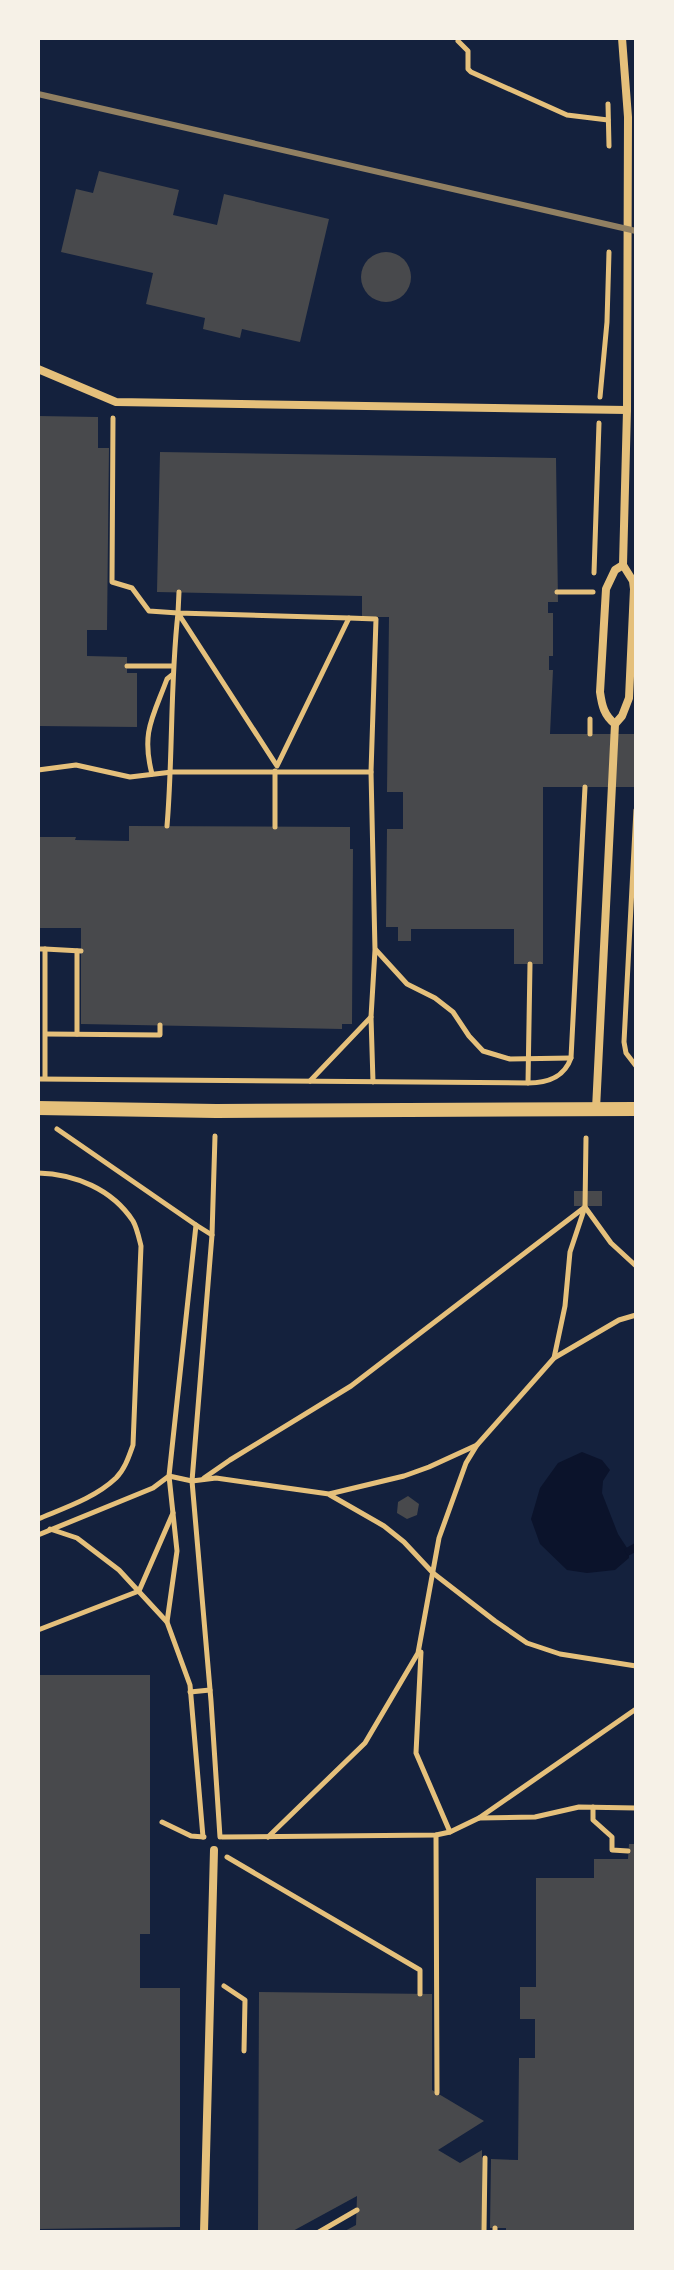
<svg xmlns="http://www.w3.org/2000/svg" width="674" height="2270" font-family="Mulish,sans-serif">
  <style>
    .water { fill: #0b132b }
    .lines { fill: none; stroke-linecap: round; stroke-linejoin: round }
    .stream { stroke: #0b132b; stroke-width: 8 }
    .building { fill: #48494c }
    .path { stroke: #e5c07b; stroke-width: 5 }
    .minor { stroke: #e5c07b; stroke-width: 8 }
    .tertiary { stroke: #e5c07b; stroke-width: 14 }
    .rail { stroke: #918062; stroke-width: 6 }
  </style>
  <rect width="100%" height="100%" fill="#14213d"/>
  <polygon class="water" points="582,1452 602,1460 610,1470 603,1481 602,1493 618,1534 629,1551 629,1558 615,1570 587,1573 567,1570 540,1544 531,1519 540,1488 558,1463"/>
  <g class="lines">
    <polyline class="stream" points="629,1551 636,1547"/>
  </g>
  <g class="building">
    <polygon points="99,171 179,190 173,215 217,225 224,194 329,219 300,342 242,329 240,338 203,329 205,318 146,304 153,273 61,252 76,189 93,193"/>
    <circle cx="386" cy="277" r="25"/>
    <polygon points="38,416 98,417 98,448 109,448 107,630 87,630 87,656 127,657 127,673 137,673 137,727 38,726"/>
    <polygon points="160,452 556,458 558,602 548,602 548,613 553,613 553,656 549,656 549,670 553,670 550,734 636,734 636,787 543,787 543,964 514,964 514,929 411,929 411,941 398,941 398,927 386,927 387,829 403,829 403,792 387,792 389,617 362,617 362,596 157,592"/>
    <polygon points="129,826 350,827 350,849 353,849 352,1024 342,1024 342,1029 81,1024 81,928 38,928 38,837 76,837 75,840 129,841"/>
    <rect x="574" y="1191" width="28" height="15"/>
    <polygon points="408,1496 419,1504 417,1515 407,1519 397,1513 398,1502"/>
    <polygon points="38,1675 150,1675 150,1934 140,1934 140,1988 180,1988 180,2227 38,2229"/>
    <polygon points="629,1844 636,1844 636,2232 506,2232 506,2228 490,2228 491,2159 518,2160 519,2058 535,2058 535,2019 520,2019 520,1987 536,1987 536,1878 594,1878 594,1859 628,1859"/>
    <polygon points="259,1992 432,1994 432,2090 484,2121 438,2150 460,2163 482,2150 482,2232 343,2232 356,2225 357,2196 291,2232 258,2232"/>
  </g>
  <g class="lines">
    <g class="path">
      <polyline points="458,41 468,51 468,69 471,72 567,115 608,120"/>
      <polyline points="608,104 609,146"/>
      <polyline points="600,397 607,322 609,252"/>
      <polyline points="113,418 112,582 132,588 149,611 178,613"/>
      <polyline points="594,573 599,423"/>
      <polyline points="557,592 593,592"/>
      <polyline points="349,618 376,619 371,772 375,950 371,1017 373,1082"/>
      <polyline points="127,666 172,666"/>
      <polyline points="590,734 590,719"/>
      <polyline points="38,770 76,765 130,777 172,772 371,772"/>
      <path d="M152 774C141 732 153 717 167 679L172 675"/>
      <polyline points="636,810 624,1042 626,1053 636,1066"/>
      <path d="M167 826C173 755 170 684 178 613L349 618 277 766 178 613 179 592"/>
      <polyline points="275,827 275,771"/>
      <polyline points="38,949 45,949 45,1078"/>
      <polyline points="45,949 81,951"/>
      <polyline points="376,950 407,984 435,998 453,1012 469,1036 483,1051 510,1059 571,1058"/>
      <polyline points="77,951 77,1034"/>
      <polyline points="46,1034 160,1035 160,1025"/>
      <path d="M38 1079 528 1083C547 1083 564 1078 571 1058L585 787"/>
      <polyline points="310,1081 371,1017"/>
      <polyline points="528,1083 530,964"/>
      <polyline points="215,1136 212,1235 192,1481 211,1701 220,1837"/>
      <polyline points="586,1138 585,1207 611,1243 636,1266"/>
      <path d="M38 1173C75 1174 112 1189 133 1221 137 1228 139 1238 141 1246L133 1445C129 1456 125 1469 116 1478 95 1498 64 1508 38 1519"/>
      <polyline points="196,1225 212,1235"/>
      <polyline points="204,1478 230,1460 351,1386 585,1207 570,1252 565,1306 554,1358"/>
      <polyline points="330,1495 384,1526 404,1542 433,1573 495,1621 527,1643 560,1654 636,1666"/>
      <polyline points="50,1529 77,1538 119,1570 167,1622 190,1685 203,1837"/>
      <polyline points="38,1535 153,1488 169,1476 196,1225 57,1129"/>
      <polyline points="167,1622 177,1551 169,1476 192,1481 216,1478 329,1494 404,1476 429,1467 477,1445 554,1358 619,1320 636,1315"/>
      <polyline points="38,1630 139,1591 173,1513"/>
      <polyline points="421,1652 416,1753 450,1832"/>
      <polyline points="190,1692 210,1690"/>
      <polyline points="593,1807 593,1820 612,1837 612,1850 628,1851"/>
      <polyline points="479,1818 636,1709"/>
      <polyline points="162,1822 191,1836 204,1837"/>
      <polyline points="436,1835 437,2093"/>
      <polyline points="222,1837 436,1835 450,1832 479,1818 535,1817 579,1807 636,1808"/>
      <polyline points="268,1837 365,1743 418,1653 439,1538 466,1463 477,1445"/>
      <polyline points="227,1857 420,1970 420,1994"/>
      <polyline points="224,1986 245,2000 244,2051"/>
      <polyline points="319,2232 357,2210"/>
      <polyline points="484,2232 485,2158"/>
      <polyline points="495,2232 495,2228"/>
    </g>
    <g class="minor">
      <polyline points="38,369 116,402 627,410"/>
      <path d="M615 724C604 715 602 706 600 692L606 589 615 570 623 565"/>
      <polyline points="596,1109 615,724 622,716 629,698 634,589 633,581 623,565 627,410 628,117 622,38"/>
      <polyline points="204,2232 214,1850"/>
    </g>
    <polyline class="tertiary" points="38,1108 216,1111 636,1109"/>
    <polyline class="rail" points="38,94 636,231"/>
  </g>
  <rect width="674" height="2270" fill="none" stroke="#f6f1e7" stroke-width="80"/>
</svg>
